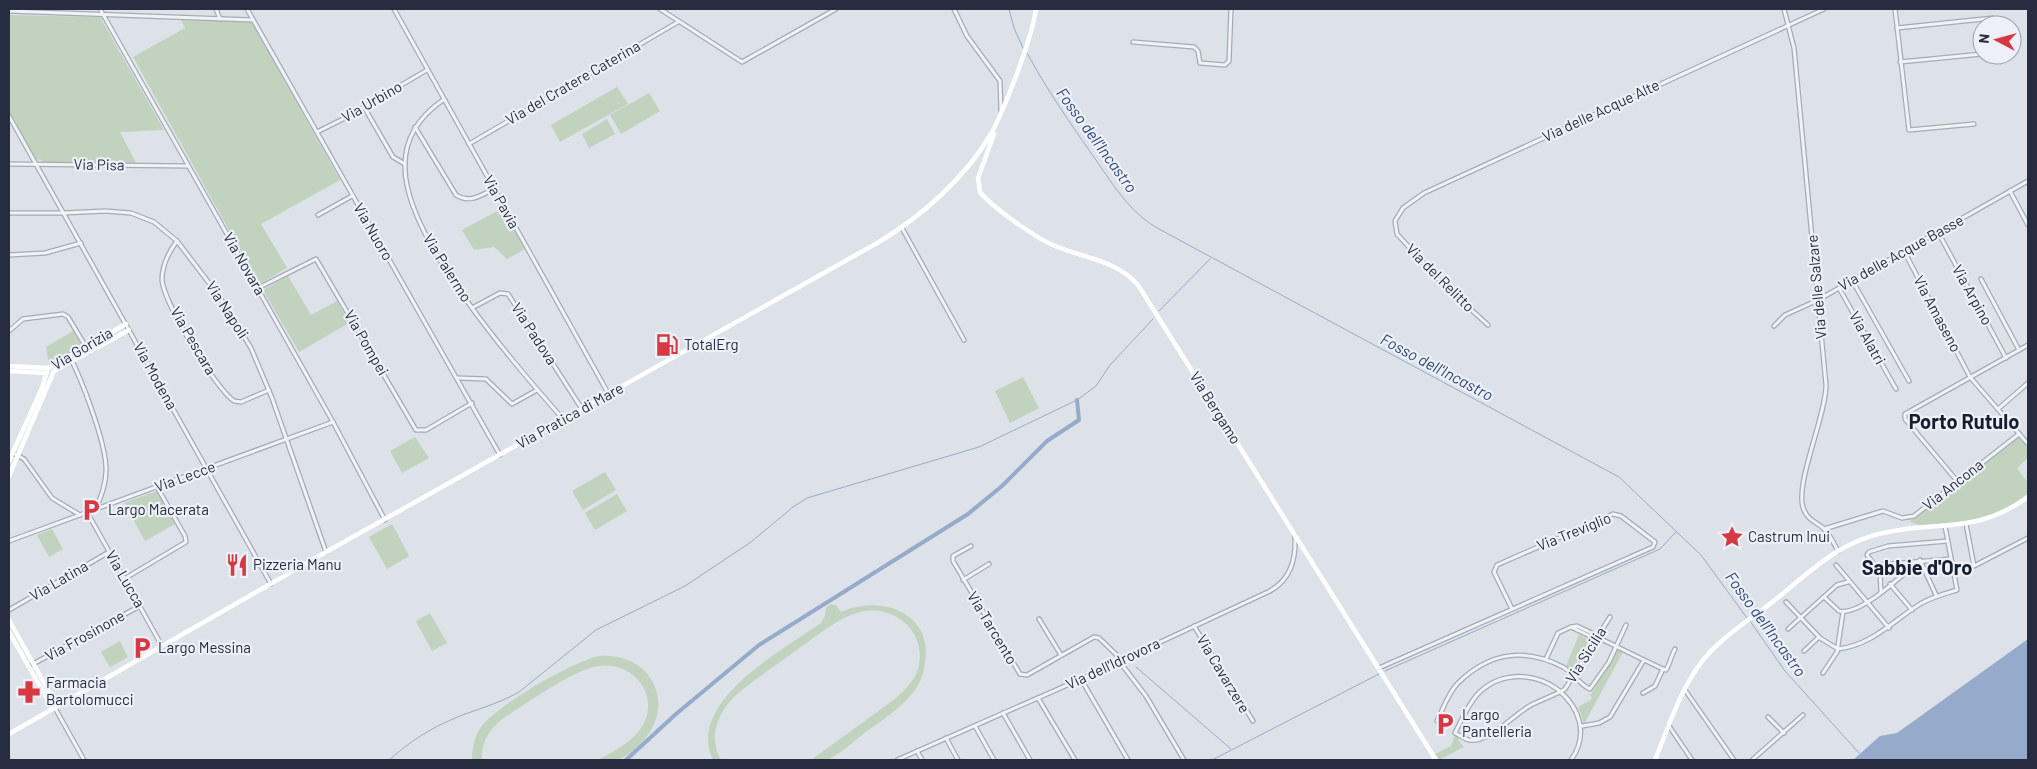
<svg xmlns="http://www.w3.org/2000/svg" width="2037" height="769" font-family="Barlow,sans-serif">
  <style>
    .green { fill: #c1d3be }
    .water { fill: #96abcb }
    .lines { fill: none; stroke-linecap: round; stroke-linejoin: round }
    .stream { stroke: #96abcb; stroke-width: 1 }
    .canal { stroke: #96abcb; stroke-width: 4 }
    .street-casing { stroke: #a6abb6; stroke-width: 5.5 }
    .street { stroke: #f0f2f6; stroke-width: 3 }
    .secondary { stroke: #fff; stroke-width: 4.5 }
    .labels { text-anchor: middle; stroke-width: 4.5; stroke-linejoin: round; paint-order: stroke }
    .street-label { font-size: 15px; fill: #262d40; stroke: #edf0f6 }
    .poi-label { font-size: 15px; fill: #262d40; stroke: #edf0f6; text-anchor: start }
    .water-label { font-size: 16px; font-style: italic; fill: #2d4777; stroke: #edf0f6 }
    .district-label { font-size: 20px; font-weight: bold; fill: #181e31; stroke: #edf0f6 }
  </style>
  <rect width="100%" height="100%" fill="#dde1e8"/>
  <g class="green">
    <polygon points="9,15 100,17 164,130 120,132 136,163 43,163 40,159 37,161 9,112"/>
    <polygon points="181,20 251,21 340,180 261,224 287,268 259,284 133,57 185,28"/>
    <polygon points="617,87 628,104 560,142 551,125"/>
    <polygon points="649,93 660,111 621,134 610,115"/>
    <polygon points="607,119 615,134 589,148 582,134"/>
    <polygon points="501,209 525,249 507,259 494,247 474,250 462,230"/>
    <polygon points="288,276 311,315 337,301 349,323 299,352 263,290"/>
    <polygon points="73,331 82,346 49,365 46,347"/>
    <polygon points="1023,377 1039,408 1010,423 995,391"/>
    <polygon points="415,437 429,458 402,473 390,451"/>
    <path d="M2018 437 2028 448V458L2017 468 2028 483V493C2000 517 1974 521 1939 524 1928 525 1919 528 1910 521Z"/>
    <polygon points="605,472 616,490 583,510 572,491"/>
    <polygon points="157,491 175,524 145,541 124,503"/>
    <polygon points="617,494 627,511 595,530 585,513"/>
    <polygon points="392,524 409,556 387,569 369,537"/>
    <polygon points="52,529 63,549 49,557 37,535"/>
    <path d="M831 604 836 605 841 612C880 594 933 612 925 662 924 670 922 680 917 687 905 706 881 721 863 734 855 741 835 758 826 760 821 761 815 760 811 760L895 699C905 690 916 679 919 666 926 630 893 604 860 612 837 618 817 636 798 649 777 665 754 679 734 697 717 715 708 737 721 760H713C685 702 783 650 821 623L825 616 826 608Z"/>
    <polygon points="430,613 447,643 432,651 416,621"/>
    <polygon points="1579,635 1588,639 1585,652 1581,653 1574,668 1576,669 1574,671 1566,666"/>
    <polygon points="120,641 128,657 110,667 101,652"/>
    <polygon points="1617,649 1623,652 1584,724 1578,707 1592,699 1590,696"/>
    <path d="M599 656C655 652 679 710 637 747 632 752 624 758 617 760 612 762 604 760 598 760 614 751 633 742 643 725 660 694 632 661 599 666 574 669 529 702 505 717 490 728 481 741 482 760H472C472 749 474 737 481 727 499 704 570 663 599 656Z"/>
    <polygon points="1455,735 1459,737 1458,740 1464,747 1439,760 1435,754 1451,746"/>
  </g>
  <polygon class="water" points="2028,639 2028,760 1853,760 1880,736 1897,733"/>
  <g class="lines">
    <g class="stream">
      <polyline points="1009,9 1014,28 1023,48"/>
      <path d="M1027 53C1046 88 1068 120 1091 153 1111 181 1128 212 1159 229L1619 477 1701 555 1747 618"/>
      <polyline points="1159,311 1210,259"/>
      <polyline points="1750,621 1785,671 1859,753"/>
      <polyline points="1136,667 1231,749"/>
      <polyline points="1385,671 1660,549 1676,532"/>
      <path d="M389 760C406 745 423 733 444 723 468 711 495 706 519 692L596 630 685 586 751 542 793 507 807 498 979 447 1077 400 1096 386 1110 365 1153 319"/>
      <polyline points="1212,760 1379,674"/>
    </g>
    <polyline class="canal" points="626,760 676,714 759,645 968,514 1002,486 1047,441 1079,420 1077,400"/>
    <defs>
      <g id="street">
        <polyline points="100,9 333,422 385,520"/>
        <polyline points="216,9 220,19"/>
        <polyline points="247,9 500,455"/>
        <polyline points="394,9 608,393"/>
        <polyline points="660,9 742,62 836,9"/>
        <polyline points="954,9 967,36 1000,81 1001,111"/>
        <path d="M1784 9 1794 48 1826 385C1826 417 1793 487 1804 510 1808 520 1816 522 1823 528 1830 534 1834 544 1838 551"/>
        <polyline points="1895,9 1909,130 1974,124"/>
        <polyline points="9,11 253,20"/>
        <polyline points="1897,28 1993,18"/>
        <polyline points="1133,42 1194,47 1198,51 1200,63 1225,65 1229,61 1231,9"/>
        <polyline points="1900,62 1982,54"/>
        <path d="M443 100C420 116 405 136 405 165 403 237 516 366 563 419"/>
        <polyline points="364,107 393,157 405,164"/>
        <polyline points="9,116 271,584"/>
        <path d="M415 127 456 195C470 204 481 195 494 189"/>
        <polyline points="317,132 345,118 427,70"/>
        <polyline points="469,144 678,22"/>
        <polyline points="9,164 188,166"/>
        <polyline points="2010,191 2028,225"/>
        <polyline points="9,213 64,213 105,211 131,213 154,222 177,241 219,296 251,348 272,398 326,552"/>
        <polyline points="318,215 352,196"/>
        <polyline points="902,228 964,340"/>
        <polyline points="1938,232 2006,358"/>
        <path d="M177 241C168 253 162 265 162 280 164 303 215 388 234 401L241 402 269 390"/>
        <polyline points="1904,251 1970,377 2028,444"/>
        <polyline points="9,255 45,253 81,243"/>
        <polyline points="1981,279 2019,350"/>
        <polyline points="1852,280 1909,381"/>
        <polyline points="258,288 316,259 416,430 426,430 472,403"/>
        <polyline points="1839,288 1896,389"/>
        <polyline points="472,308 500,293 508,294 582,409"/>
        <polyline points="1488,325 1441,282 1397,234 1395,221 1403,208 1424,193 1824,9"/>
        <polyline points="1774,326 1785,315 1818,300 2028,181"/>
        <polyline points="9,331 23,319 63,314 68,317 89,352"/>
        <path d="M69 355C82 380 107 445 106 471 106 484 101 496 96 509"/>
        <polyline points="458,378 486,379 512,404 537,390"/>
        <polyline points="1998,409 2028,383"/>
        <polyline points="13,453 24,459 52,498 80,515"/>
        <polyline points="1958,482 1905,419 1905,414 2028,345"/>
        <polyline points="87,512 162,646"/>
        <polyline points="1966,524 1974,566 2028,538"/>
        <polyline points="1824,529 1883,511 1902,518 1914,516 2019,434"/>
        <polyline points="9,541 333,422"/>
        <polyline points="971,546 953,556 953,561 1020,674 1027,675 1094,637 1099,638 1122,660"/>
        <polyline points="1836,565 1889,628"/>
        <polyline points="1876,565 1951,559"/>
        <polyline points="124,579 186,542 185,536 157,487"/>
        <polyline points="963,580 989,564"/>
        <polyline points="1890,584 1912,610"/>
        <polyline points="1881,592 1880,572 1867,555 1869,552 1888,546 1948,541"/>
        <path d="M1824 597 1839 611C1861 616 1903 574 1920 560L1936 595"/>
        <path d="M1786 602 1820 638 1838 649C1872 645 1893 621 1920 604 1932 597 1944 594 1957 590L1945 526"/>
        <polyline points="9,610 109,552"/>
        <polyline points="1039,619 1061,655"/>
        <polyline points="1194,626 1253,721"/>
        <polyline points="1788,629 1837,585 1848,582"/>
        <polyline points="1596,639 1571,627 1577,626 1598,636"/>
        <polyline points="1804,651 1819,637"/>
        <polyline points="1546,659 1558,633 1571,627"/>
        <polyline points="1644,660 1663,669"/>
        <polyline points="1119,661 1146,696 1184,760"/>
        <polyline points="33,664 140,606"/>
        <polyline points="1379,668 1653,547 1655,542 1621,516 1613,514 1497,565 1494,572 1512,609"/>
        <polyline points="1823,673 1837,652 1843,612"/>
        <polyline points="1081,679 1128,760"/>
        <polyline points="1685,690 1734,760"/>
        <path d="M1643 693 1655 686 1663 669 1666 670C1670 664 1671 656 1675 649"/>
        <polyline points="1038,698 1075,760"/>
        <polyline points="55,708 84,760"/>
        <polyline points="1003,713 1030,760"/>
        <polyline points="1768,717 1784,733"/>
        <path d="M1437 721C1443 709 1448 693 1458 683 1490 652 1524 647 1563 667 1573 673 1581 686 1590 689L1609 662 1626 625"/>
        <polyline points="975,726 994,760"/>
        <polyline points="1582,726 1599,723 1610,717 1644,660 1597,637"/>
        <polyline points="1669,726 1692,760"/>
        <polyline points="946,738 958,760"/>
        <polyline points="917,751 922,760"/>
        <path d="M897 760 1081 679 1270 591C1291 579 1296 559 1295 536"/>
        <path d="M1571 760C1589 735 1580 707 1557 689 1532 671 1497 672 1476 696 1467 707 1461 721 1455 733 1459 735 1465 739 1469 740 1489 744 1516 712 1533 704L1560 692 1565 689 1610 617"/>
        <polyline points="1752,760 1803,715"/>
      </g>
    </defs>
    <use href="#street" class="street-casing"/>
    <use href="#street" class="street"/>
    <g class="secondary">
      <path d="M994 134 978 178 980 192C993 208 1036 238 1055 246 1084 258 1116 260 1138 285L1436 760"/>
      <polyline points="9,366 48,368"/>
      <polyline points="9,371 47,373"/>
      <polyline points="9,461 42,388 48,368 126,324"/>
      <polyline points="9,476 54,371 129,330"/>
      <polyline points="9,620 57,706"/>
      <polyline points="9,632 53,709"/>
      <path d="M9 734 326 552 879 242C922 216 965 178 991 134 1002 114 1010 92 1018 71 1025 51 1033 30 1036 9"/>
      <path d="M1655 760C1668 728 1679 693 1700 664 1719 638 1750 620 1775 600 1795 584 1815 565 1838 551 1852 543 1867 536 1883 533 1940 520 1975 535 2028 497"/>
    </g>
  </g>
  <defs>
    <symbol id="fuel-bare" viewBox="-9 -9 18 18"><path d="M-5.5-6h7V0h2V4h1.3V-2.5L3-4.5l.8-.8L6-3V5H2.5V1h-1V6h-7ZM-4.2-4.7v3.2H.2V-4.7Z" fill="#d73841" stroke="#edf0f6" stroke-width="2.5" paint-order="stroke"/></symbol>
    <symbol id="parking-bare" viewBox="-9 -9 18 18"><path d="M-3.5-5.5H1a3.5 3.5 0 0 1 0 7H-1V5.5H-3.5ZM-1-3.4V-.6H.8a1.4 1.4 0 0 0 0-2.8Z" fill="#d73841" stroke="#edf0f6" stroke-width="2.5" paint-order="stroke"/></symbol>
    <symbol id="sight-bare" viewBox="-9 -9 18 18"><path d="M0-6L1.8-2.2L6-1.7L2.9 1.2L3.7 5.4L0 3.3L-3.7 5.4L-2.9 1.2L-6-1.7L-1.8-2.2Z" fill="#d73841" stroke="#edf0f6" stroke-width="2.5" paint-order="stroke"/></symbol>
    <symbol id="restaurant-bare" viewBox="-9 -9 18 18"><path d="M-5-6h1v4h1v-4h1v4h1v-4h1v5L-1.5 .5V6h-2V.5L-5-1ZM5-6V6H3V1.5H1.5Q1.5-4 5-6Z" fill="#d73841" stroke="#edf0f6" stroke-width="2.5" paint-order="stroke"/></symbol>
    <symbol id="pharmacy-bare" viewBox="-9 -9 18 18"><path d="M-2-6h4v4h4v4h-4v4h-4v-4h-4v-4h4Z" fill="#d73841" stroke="#edf0f6" stroke-width="2.5" paint-order="stroke"/></symbol>
  </defs>
  <g fill-rule="evenodd">
    <use href="#fuel-bare" x="651" y="329" width="32" height="32"/>
    <use href="#parking-bare" x="75" y="494" width="32" height="32"/>
    <use href="#sight-bare" x="1716" y="521" width="32" height="32"/>
    <use href="#restaurant-bare" x="221" y="549" width="32" height="32"/>
    <use href="#parking-bare" x="126" y="632" width="32" height="32"/>
    <use href="#pharmacy-bare" x="13" y="676" width="32" height="32"/>
    <use href="#parking-bare" x="1429" y="708" width="32" height="32"/>
  </g>
  <g class="labels">
    <g class="street-label">
      <text transform="translate(573 83) rotate(-30)" y="5">Via del Cratere Caterina</text>
      <text transform="translate(372 102) rotate(-30)" y="5">Via Urbino</text>
      <text transform="translate(1601 111) rotate(-25)" y="5">Via delle Acque Alte</text>
      <text transform="translate(99 165) rotate(1)" y="5">Via Pisa</text>
      <text transform="translate(501 202) rotate(61)" y="5">Via Pavia</text>
      <text transform="translate(373 232) rotate(60)" y="5">Via Nuoro</text>
      <text transform="translate(1901 253) rotate(-29)" y="5">Via delle Acque Basse</text>
      <text transform="translate(244 264) rotate(60)" y="5">Via Novara</text>
      <text transform="translate(447 268) rotate(58)" y="5">Via Palermo</text>
      <text transform="translate(1440 278) rotate(45)" y="5">Via del Relitto</text>
      <text transform="translate(1817 287) rotate(-95)" y="5">Via delle Salzare</text>
      <text transform="translate(1972 295) rotate(61)" y="5">Via Arpino</text>
      <text transform="translate(227 310) rotate(57)" y="5">Via Napoli</text>
      <text transform="translate(1937 314) rotate(62)" y="5">Via Amaseno</text>
      <text transform="translate(534 334) rotate(57)" y="5">Via Padova</text>
      <text transform="translate(1867 338) rotate(61)" y="5">Via Alatri</text>
      <text transform="translate(193 341) rotate(60)" y="5">Via Pescara</text>
      <text transform="translate(366 343) rotate(60)" y="5">Via Pompei</text>
      <text transform="translate(82 349) rotate(-31)" y="5">Via Gorizia</text>
      <text transform="translate(155 376) rotate(61)" y="5">Via Modena</text>
      <text transform="translate(1215 408) rotate(58)" y="5">Via Bergamo</text>
      <text transform="translate(570 416) rotate(-29)" y="5">Via Pratica di Mare</text>
      <text transform="translate(185 477) rotate(-20)" y="5">Via Lecce</text>
      <text transform="translate(1953 485) rotate(-38)" y="5">Via Ancona</text>
      <text transform="translate(1574 532) rotate(-22)" y="5">Via Treviglio</text>
      <text transform="translate(125 579) rotate(60)" y="5">Via Lucca</text>
      <text transform="translate(59 581) rotate(-30)" y="5">Via Latina</text>
      <text transform="translate(992 628) rotate(59)" y="5">Via Tarcento</text>
      <text transform="translate(85 636) rotate(-29)" y="5">Via Frosinone</text>
      <text transform="translate(1586 655) rotate(-58)" y="5">Via Sicilia</text>
      <text transform="translate(1113 664) rotate(-25)" y="5">Via dell'Idrovora</text>
      <text transform="translate(1223 674) rotate(59)" y="5">Via Cavarzere</text>
    </g>
    <g class="poi-label">
      <text x="684" y="350">TotalErg</text>
      <text x="108" y="515">Largo Macerata</text>
      <text x="1748" y="542">Castrum Inui</text>
      <text x="253" y="570">Pizzeria Manu</text>
      <text x="158" y="653">Largo Messina</text>
      <text x="46" y="688">Farmacia<tspan x="46" dy="17">Bartolomucci</tspan></text>
      <text x="1462" y="720">Largo<tspan x="1462" dy="17">Pantelleria</tspan></text>
    </g>
    <g class="water-label">
      <text transform="translate(1097 140) rotate(54)" y="6">Fosso dell'Incastro</text>
      <text transform="translate(1437 367) rotate(28)" y="6">Fosso dell'Incastro</text>
      <text transform="translate(1766 624) rotate(54)" y="6">Fosso dell'Incastro</text>
    </g>
    <g class="district-label">
      <text x="1964" y="429">Porto Rutulo</text>
      <text x="1917" y="575">Sabbie d'Oro</text>
    </g>
  </g>
  <rect width="2037" height="769" fill="none" stroke="#262d40" stroke-width="20"/>
  <g transform="translate(1997 40) rotate(276)"><circle r="24" fill="#edf0f6" stroke="#9da2ad"/>
  <path d="M0-4L9 19L0 12L-9 19Z" fill="#d73841"/>
  <text y="-8" font-size="14" font-weight="bold" text-anchor="middle" fill="#262d40">N</text>
  </g>
</svg>
